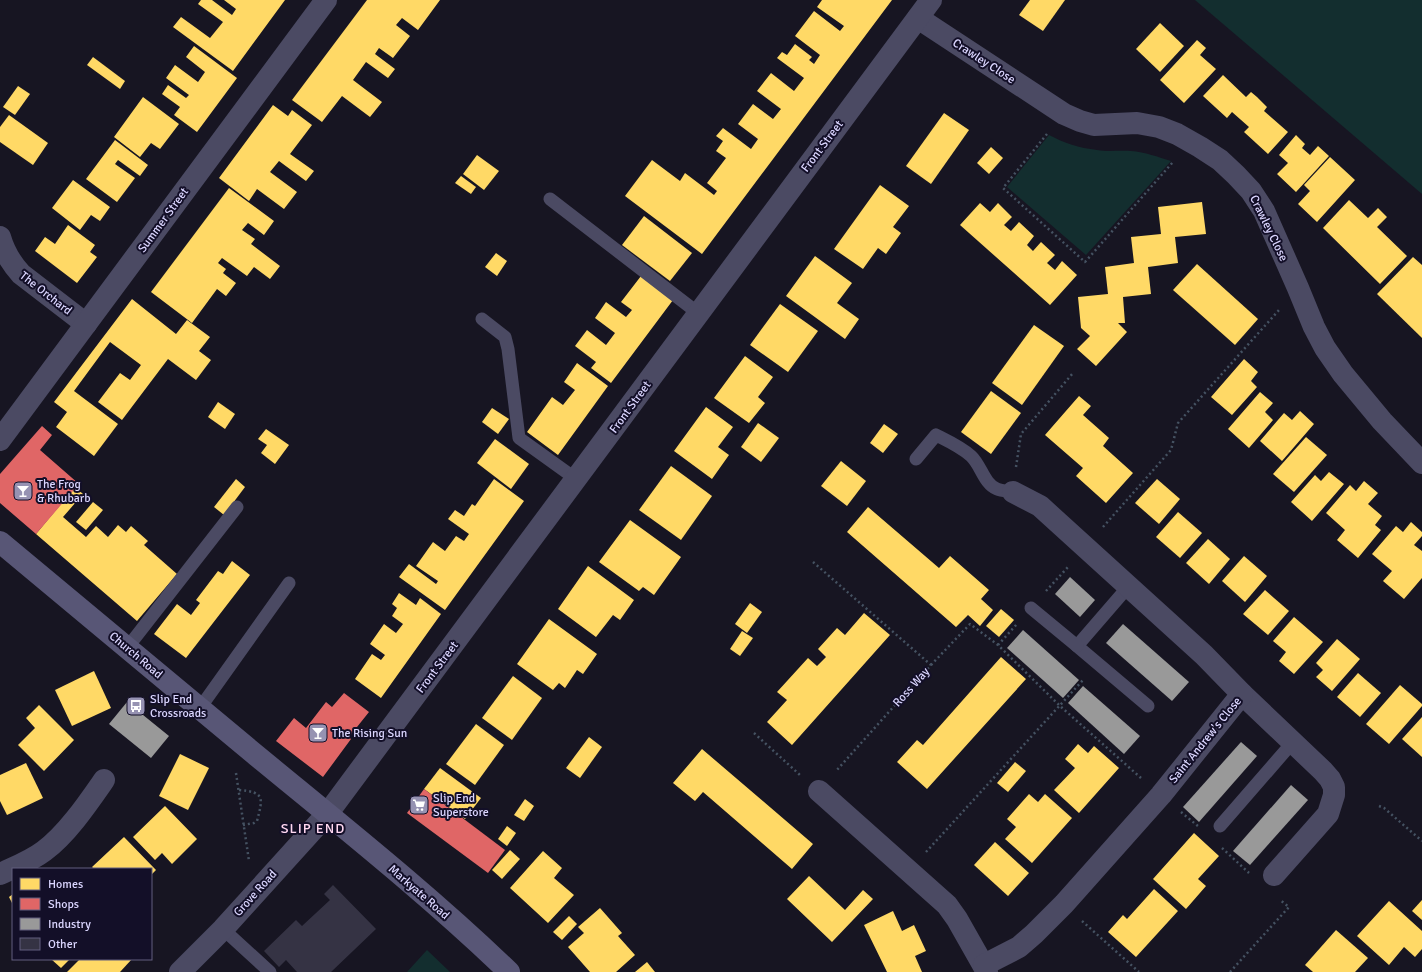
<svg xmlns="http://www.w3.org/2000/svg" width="1422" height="972" font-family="Signika,sans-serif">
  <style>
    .green { fill: #132e2f }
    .homes { fill: #ffd966 }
    .shops { fill: #e06666 }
    .industry { fill: #999 }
    .building { fill: #353344 }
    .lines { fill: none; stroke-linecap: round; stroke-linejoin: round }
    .path { stroke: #455262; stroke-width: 2.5; stroke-dasharray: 2 3; stroke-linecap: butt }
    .service { stroke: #4b4a63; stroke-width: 13 }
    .minor { stroke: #4b4a63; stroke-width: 22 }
    .tertiary { stroke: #4b4a63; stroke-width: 22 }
    .secondary { stroke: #585676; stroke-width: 22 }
    .labels { text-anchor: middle; stroke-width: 4; stroke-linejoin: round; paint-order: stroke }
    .street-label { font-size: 12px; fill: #dbd6ff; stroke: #130f28 }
    .poi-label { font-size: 12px; fill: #dbd6ff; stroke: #130f28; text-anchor: start }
    .quarter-label { font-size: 14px; letter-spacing: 1px; fill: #ffd8f1; stroke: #130f28 }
  </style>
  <rect width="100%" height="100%" fill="#171522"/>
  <g class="green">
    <polygon points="1195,0 1422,0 1422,194"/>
    <path d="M1049 135C1064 143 1079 148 1097 150 1108 152 1120 150 1131 151 1145 152 1158 157 1171 161L1086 255 1007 187Z"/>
    <polygon points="427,950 450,972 407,972"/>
  </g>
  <g class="homes">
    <polygon points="201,0 212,0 232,15 236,9 224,0 285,0 233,71 173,27 181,17 210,38 223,22 198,4"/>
    <polygon points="367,0 440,0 418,30 402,18 396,25 410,36 393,58 379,48 375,54 395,69 388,78 366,62 353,80 382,102 370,117 342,96 322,122 292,100"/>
    <polygon points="822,0 892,0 702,254 625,196 652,160 680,181 685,173 714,195 717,191 707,183 726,158 716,151 723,141 716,136 723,128 751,149 758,139 738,124 753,104 773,119 781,109 757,91 771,73 794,91 804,78 777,58 782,52 787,55 795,44 812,57 809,60 814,64 820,55 795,36 814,11 840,31 844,26 817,7"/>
    <polygon points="1030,0 1065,0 1043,31 1019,15"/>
    <polygon points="1160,23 1184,46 1160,72 1136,49"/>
    <polygon points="1197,40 1206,48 1200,55 1216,69 1184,103 1160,80"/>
    <polygon points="194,46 237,78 197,132 174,115 180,107 162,94 168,85 186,98 189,95 166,78 175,65 198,82 205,72 186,57"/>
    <polygon points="93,57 125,81 120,89 87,65"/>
    <polygon points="1223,75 1246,97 1251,92 1257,97 1267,107 1264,111 1288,132 1268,154 1244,132 1249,127 1232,112 1227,118 1203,96"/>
    <polygon points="18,86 30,94 15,115 3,107"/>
    <polygon points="143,97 179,124 160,149 151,143 140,157 114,137"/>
    <polygon points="273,105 288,116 292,110 312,125 290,154 314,171 306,181 279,161 270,172 297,192 284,209 257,189 249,201 219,178"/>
    <polygon points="944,113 969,130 931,184 906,166"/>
    <polygon points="9,115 48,143 33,165 0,142 0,127"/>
    <polygon points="1296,135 1305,144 1302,148 1310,155 1318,146 1329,156 1296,192 1277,174 1288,163 1279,155"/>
    <polygon points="115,140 148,165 140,176 118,160 115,164 135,178 117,202 86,179"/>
    <polygon points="991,147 1003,158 989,174 977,163"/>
    <polygon points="477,155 499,171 484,190 463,174"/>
    <polygon points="1330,157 1355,180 1317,222 1298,204 1310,191 1304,185"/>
    <polygon points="461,176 476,187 471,194 455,183"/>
    <polygon points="73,180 110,207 100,221 91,215 80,230 52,208"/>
    <polygon points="880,185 909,206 893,227 901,233 886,254 878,248 863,269 834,249"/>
    <polygon points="229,188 274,221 264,235 248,223 242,230 255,239 251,244 280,266 270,279 254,267 247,276 222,258 218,263 226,269 223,273 236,283 226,296 217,289 192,323 151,292"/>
    <polygon points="1349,200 1368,218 1378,208 1387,217 1377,227 1407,256 1380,284 1323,228"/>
    <polygon points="1202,202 1206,234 1175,237 1178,263 1148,267 1151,294 1123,297 1125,323 1118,323 1127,332 1096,366 1077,349 1090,336 1081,328 1078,297 1108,294 1105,267 1134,263 1131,237 1161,234 1158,207"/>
    <polygon points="980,203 990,212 998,203 1012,217 1004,225 1011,231 1019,222 1034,236 1027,245 1033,251 1041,242 1055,255 1047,263 1055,270 1062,261 1077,275 1050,305 960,225"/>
    <polygon points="644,216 692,253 670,281 622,245"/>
    <polygon points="68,225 95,245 90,252 97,257 77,283 35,251 45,237 55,244"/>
    <polygon points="496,253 507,261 497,276 485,267"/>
    <polygon points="815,256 852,283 837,303 859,319 845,339 786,296"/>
    <polygon points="1413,257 1422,265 1422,338 1377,294"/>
    <polygon points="1197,264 1258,319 1235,345 1173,290"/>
    <polygon points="641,276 673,300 611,383 591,368 596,362 575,346 587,330 606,345 615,333 595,318 606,302 626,317 632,310 621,302"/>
    <polygon points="132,299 176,334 187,320 210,337 199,351 211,360 196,380 168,359 122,420 98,402 120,373 130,380 141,365 110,342 74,391 118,424 94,456 56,427 67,412 54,402"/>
    <polygon points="780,304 818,331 788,372 750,345"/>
    <polygon points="1034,325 1064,346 1022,405 992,383"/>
    <polygon points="745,356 773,377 758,397 765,403 749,423 714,398"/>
    <polygon points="1244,359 1258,372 1251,381 1257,387 1232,415 1211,397"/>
    <polygon points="577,363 608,386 558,455 527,432 552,397 563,405 575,390 564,382"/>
    <polygon points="991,391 1021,413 991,454 961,432"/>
    <polygon points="1260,392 1273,403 1265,412 1273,420 1249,448 1228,429"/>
    <polygon points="1079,396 1091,406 1083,415 1109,438 1103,446 1133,473 1106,503 1076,476 1083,468 1045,435"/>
    <polygon points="218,402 235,414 225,429 208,417"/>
    <polygon points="706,407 733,427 718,447 729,455 712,479 674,451"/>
    <polygon points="492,408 509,419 498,434 482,422"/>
    <polygon points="1300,411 1314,424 1282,461 1260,441 1284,413 1292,420"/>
    <polygon points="758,423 779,438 761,462 741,447"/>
    <polygon points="884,424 898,434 883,453 870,443"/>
    <polygon points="266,429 289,445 275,464 261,453 267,445 258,439"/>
    <polygon points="1306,437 1327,455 1294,492 1273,474"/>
    <polygon points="495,439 529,464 511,489 477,463"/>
    <polygon points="841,461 866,481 847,506 821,486"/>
    <polygon points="671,466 712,496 681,540 639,510"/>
    <polygon points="1329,472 1344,484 1312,521 1291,502 1315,475 1321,481"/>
    <polygon points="236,479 245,487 224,515 214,507"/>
    <polygon points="494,479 524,501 445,610 399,577 409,564 436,584 438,581 416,566 433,542 445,551 456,536 464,541 469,534 448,519 455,510 464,516 472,504 475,506"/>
    <polygon points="1157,479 1180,499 1159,524 1135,503"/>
    <polygon points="1364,481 1378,493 1368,504 1382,516 1375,525 1381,530 1358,558 1337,540 1345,530 1326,513 1350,485 1356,491"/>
    <polygon points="75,487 83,494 63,517 86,537 96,526 108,537 118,525 126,532 131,526 148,541 144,545 177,574 137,621 36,534"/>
    <polygon points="93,502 103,510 86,530 76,522"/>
    <polygon points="868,507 939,568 950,556 989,590 981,599 993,610 980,626 968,615 956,627 847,532"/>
    <polygon points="1178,512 1202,533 1180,558 1156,537"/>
    <polygon points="630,520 681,557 654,595 643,587 639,591 599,562"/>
    <polygon points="1411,522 1422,532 1422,536 1414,545 1422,551 1422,578 1404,599 1383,581 1392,571 1372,554 1396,526 1403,532"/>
    <polygon points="1208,539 1230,559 1209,584 1186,563"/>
    <polygon points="1244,556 1267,576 1245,602 1222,581"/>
    <polygon points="232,561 250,575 186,658 154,634 177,604 191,615 200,603 196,600 218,571 223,574"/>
    <polygon points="588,566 634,600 620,620 613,615 596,637 558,609"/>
    <polygon points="1265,590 1289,611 1268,635 1243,614"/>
    <polygon points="399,593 416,605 420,598 441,614 381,698 355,679 372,654 381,660 385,655 370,644 384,624 396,633 403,624 392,616 397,608 392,604"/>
    <polygon points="750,603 762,612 747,633 735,624"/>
    <polygon points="1001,609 1014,620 999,637 986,626"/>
    <polygon points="864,613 890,635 792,745 767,722 787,700 777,692 808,658 817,666 826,657 818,649 837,628 845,635"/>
    <polygon points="1294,617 1323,642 1294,674 1279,661 1286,652 1273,641"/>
    <polygon points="549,619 597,654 583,674 577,670 565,688 559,683 553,690 517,664"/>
    <polygon points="742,631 753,638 740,656 730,649"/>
    <polygon points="1337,639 1360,659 1332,691 1316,677 1323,670 1316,663"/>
    <polygon points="1001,657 1026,679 927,789 897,762 917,740 923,745"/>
    <polygon points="94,671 111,708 72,726 55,690"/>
    <polygon points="1358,673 1381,693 1360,717 1337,697"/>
    <polygon points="513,676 542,698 512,740 482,718"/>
    <polygon points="1400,685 1422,704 1422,706 1389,744 1366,724"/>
    <polygon points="39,705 74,740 44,771 18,745 35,728 26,718"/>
    <polygon points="1422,717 1422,757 1402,739"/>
    <polygon points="476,724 504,745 475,785 446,764"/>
    <polygon points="589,737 602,747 580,778 566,768"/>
    <polygon points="1078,744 1088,753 1094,746 1119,768 1079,813 1054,790 1075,768 1065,759"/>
    <polygon points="702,749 813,844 792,869 703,792 695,801 673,783"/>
    <polygon points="180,754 209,768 188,810 159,796"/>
    <polygon points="1015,762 1026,771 1008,792 997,783"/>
    <polygon points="26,763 43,798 7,815 0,801 0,775"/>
    <polygon points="440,768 481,798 465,819 424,789"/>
    <polygon points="1029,794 1038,802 1045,794 1072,818 1032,863 1005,839 1016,827 1007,819"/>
    <polygon points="525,799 534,806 524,821 514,815"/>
    <polygon points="165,806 197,839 172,864 162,853 155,860 133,837"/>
    <polygon points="507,826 516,833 507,846 498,839"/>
    <polygon points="1194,833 1219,856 1198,879 1206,886 1186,909 1153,879"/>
    <polygon points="124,837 156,870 151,875 151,869 94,869 92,867"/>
    <polygon points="995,842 1029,873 1008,896 974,865"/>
    <polygon points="510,850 520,859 502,879 492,870"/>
    <polygon points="543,851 562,868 554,878 574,895 548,923 510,888"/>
    <polygon points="809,876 845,910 863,890 873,899 832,942 787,899"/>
    <polygon points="1154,889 1178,911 1136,957 1108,932 1123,915 1127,919"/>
    <polygon points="13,894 13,905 9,897"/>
    <polygon points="1422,900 1422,920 1412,911"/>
    <polygon points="1389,901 1422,931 1422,949 1415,957 1404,947 1389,965 1357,936"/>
    <polygon points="600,908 622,933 618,936 635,955 616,972 590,972 568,947 584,933 578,927"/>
    <polygon points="893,911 902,931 914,925 926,951 915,956 922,972 887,972 864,925"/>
    <polygon points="569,916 577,924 562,940 553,932"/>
    <polygon points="1336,930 1368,958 1355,972 1313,972 1305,965"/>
    <polygon points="51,959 70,959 61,968"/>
    <polygon points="80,959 132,959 120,972 67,972"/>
    <polygon points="647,962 655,972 635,972"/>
  </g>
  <g class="shops">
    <polygon points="42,426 52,435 40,450 79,484 36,534 0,503 0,474"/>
    <polygon points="344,693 369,712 349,737 351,739 323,777 276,741 294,718 306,728 326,702 332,707"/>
    <polygon points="424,789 505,850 488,873 407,813"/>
  </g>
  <g class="industry">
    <polygon points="1070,577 1095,600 1080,617 1055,594"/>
    <polygon points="1123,624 1189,682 1172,701 1106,643"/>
    <polygon points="1023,630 1079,680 1063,698 1007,648"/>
    <polygon points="1083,686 1140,736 1124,754 1068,703"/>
    <polygon points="127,702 169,736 151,758 109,724"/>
    <polygon points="1241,742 1257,756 1199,822 1183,807"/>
    <polygon points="1291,785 1308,800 1250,865 1233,851"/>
  </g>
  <polygon class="building" points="333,885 376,929 331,972 297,972 286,960 279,967 264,951 296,920 302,926 330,900 324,894"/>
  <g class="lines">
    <g class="path">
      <polyline points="1047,134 1003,188 1085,262 1173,162"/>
      <polyline points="1016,467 1021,434 1073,373"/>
      <polyline points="1103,527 1171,450 1178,423 1279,310"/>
      <polyline points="813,562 931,665 836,771"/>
      <polyline points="1046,591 1068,567"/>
      <polyline points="998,645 1017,624"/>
      <polyline points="931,665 970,624 998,645 1060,706 1141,778"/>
      <polyline points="754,733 800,775"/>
      <polyline points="236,773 249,861"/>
      <path d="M239 790C265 792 263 798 257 821L254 823 243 825"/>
      <polyline points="1379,806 1384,808 1422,841"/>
      <polyline points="1181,812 1199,827"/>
      <polyline points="1222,848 1249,873"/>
      <polyline points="926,852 1083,680"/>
      <polyline points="1082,921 1139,972"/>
      <polyline points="1230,972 1289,907 1280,900"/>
    </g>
    <g class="service">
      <polyline points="550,199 698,313"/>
      <polyline points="482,319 505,337 508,349 519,438 576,479"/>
      <path d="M916 459 936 435C948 441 961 447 971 456 981 465 984 484 997 489 1002 491 1008 491 1013 492"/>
      <polyline points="1128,587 1077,646 1148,706"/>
      <polyline points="1031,608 1077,646"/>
      <polyline points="127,648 237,507"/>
      <polyline points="200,708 289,583"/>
      <polyline points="1220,826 1293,742"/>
      <polyline points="223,929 270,972"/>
    </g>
    <g class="minor">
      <polyline points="918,18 1064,114 1080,121 1094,125 1137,123 1159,127 1177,134 1200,147 1220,160 1236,175 1251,191 1264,211 1298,288 1314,327 1325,348 1343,374 1382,421 1422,463"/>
      <path d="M0 237C4 251 10 262 21 274L86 324"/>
      <polyline points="0,440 326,0"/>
      <polyline points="1242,694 1323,771 1330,779 1334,787 1334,795 1328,814 1274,875"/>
      <polyline points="819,791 947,905 957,919 987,972"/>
      <path d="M0 874C15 867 31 861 44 851 67 834 88 803 104 780"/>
      <polyline points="984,965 1019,947 1034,934 1064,904 1161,795 1242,694 1204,655 1040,506 1013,492"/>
      <polyline points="180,972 223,929 328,813"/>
    </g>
    <polyline class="tertiary" points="328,813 931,0"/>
    <path class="secondary" d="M0 542C86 613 171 685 257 756 342 826 429 895 509 972"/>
  </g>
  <defs>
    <symbol id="bar-square" viewBox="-11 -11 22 22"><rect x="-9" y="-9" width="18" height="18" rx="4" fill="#9692b2" stroke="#130f28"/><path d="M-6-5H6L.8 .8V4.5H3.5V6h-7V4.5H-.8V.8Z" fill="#fff"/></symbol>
    <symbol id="bus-square" viewBox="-11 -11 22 22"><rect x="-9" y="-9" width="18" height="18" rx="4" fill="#9692b2" stroke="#130f28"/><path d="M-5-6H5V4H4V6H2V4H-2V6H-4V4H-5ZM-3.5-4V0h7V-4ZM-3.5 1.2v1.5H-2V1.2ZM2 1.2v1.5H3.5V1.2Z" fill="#fff"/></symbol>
    <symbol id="supermarket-square" viewBox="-11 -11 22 22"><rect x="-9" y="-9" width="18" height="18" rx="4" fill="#9692b2" stroke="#130f28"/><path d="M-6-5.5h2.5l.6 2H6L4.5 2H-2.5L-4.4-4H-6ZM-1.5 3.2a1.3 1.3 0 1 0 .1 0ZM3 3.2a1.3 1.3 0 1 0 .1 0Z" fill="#fff"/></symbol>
  </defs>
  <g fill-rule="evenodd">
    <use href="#bar-square" x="12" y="480" width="22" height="22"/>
    <use href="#bus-square" x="125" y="695" width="22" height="22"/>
    <use href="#bar-square" x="307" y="722" width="22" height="22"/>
    <use href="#supermarket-square" x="408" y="794" width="22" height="22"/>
  </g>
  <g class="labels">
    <g class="street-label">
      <text transform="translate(984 61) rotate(33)" y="4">Crawley Close</text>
      <text transform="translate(822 146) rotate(-53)" y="4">Front Street</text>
      <text transform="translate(163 220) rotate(-54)" y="4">Summer Street</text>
      <text transform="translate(1269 228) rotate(64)" y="4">Crawley Close</text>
      <text transform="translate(46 293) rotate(38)" y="4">The Orchard</text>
      <text transform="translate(630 407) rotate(-54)" y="4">Front Street</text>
      <text transform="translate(136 655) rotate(40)" y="4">Church Road</text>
      <text transform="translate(437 667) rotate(-53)" y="4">Front Street</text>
      <text transform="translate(911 687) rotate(-48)" y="4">Ross Way</text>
      <text transform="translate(1205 740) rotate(-51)" y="4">Saint Andrew's Close</text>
      <text transform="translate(419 892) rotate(41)" y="4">Markyate Road</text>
      <text transform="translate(255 893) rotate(-48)" y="4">Grove Road</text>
    </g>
    <g class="poi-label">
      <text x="37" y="488">The Frog<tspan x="37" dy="14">&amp; Rhubarb</tspan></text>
      <text x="150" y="703">Slip End<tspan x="150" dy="14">Crossroads</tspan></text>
      <text x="332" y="737">The Rising Sun</text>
      <text x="433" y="802">Slip End<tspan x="433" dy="14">Superstore</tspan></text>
    </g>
    <g class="quarter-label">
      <text x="313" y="833">SLIP END</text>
    </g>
  </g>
  <rect x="12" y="868" width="140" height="92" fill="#130f28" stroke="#635f7e"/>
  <rect x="20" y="878" width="20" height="12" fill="#ffd966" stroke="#635f7e"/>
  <text x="48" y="888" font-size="12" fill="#dbd6ff">Homes</text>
  <rect x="20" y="898" width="20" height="12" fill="#e06666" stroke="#635f7e"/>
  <text x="48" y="908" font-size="12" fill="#dbd6ff">Shops</text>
  <rect x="20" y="918" width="20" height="12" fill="#999999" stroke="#635f7e"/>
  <text x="48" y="928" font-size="12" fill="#dbd6ff">Industry</text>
  <rect x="20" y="938" width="20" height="12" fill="#353344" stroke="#635f7e"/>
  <text x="48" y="948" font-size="12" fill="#dbd6ff">Other</text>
</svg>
